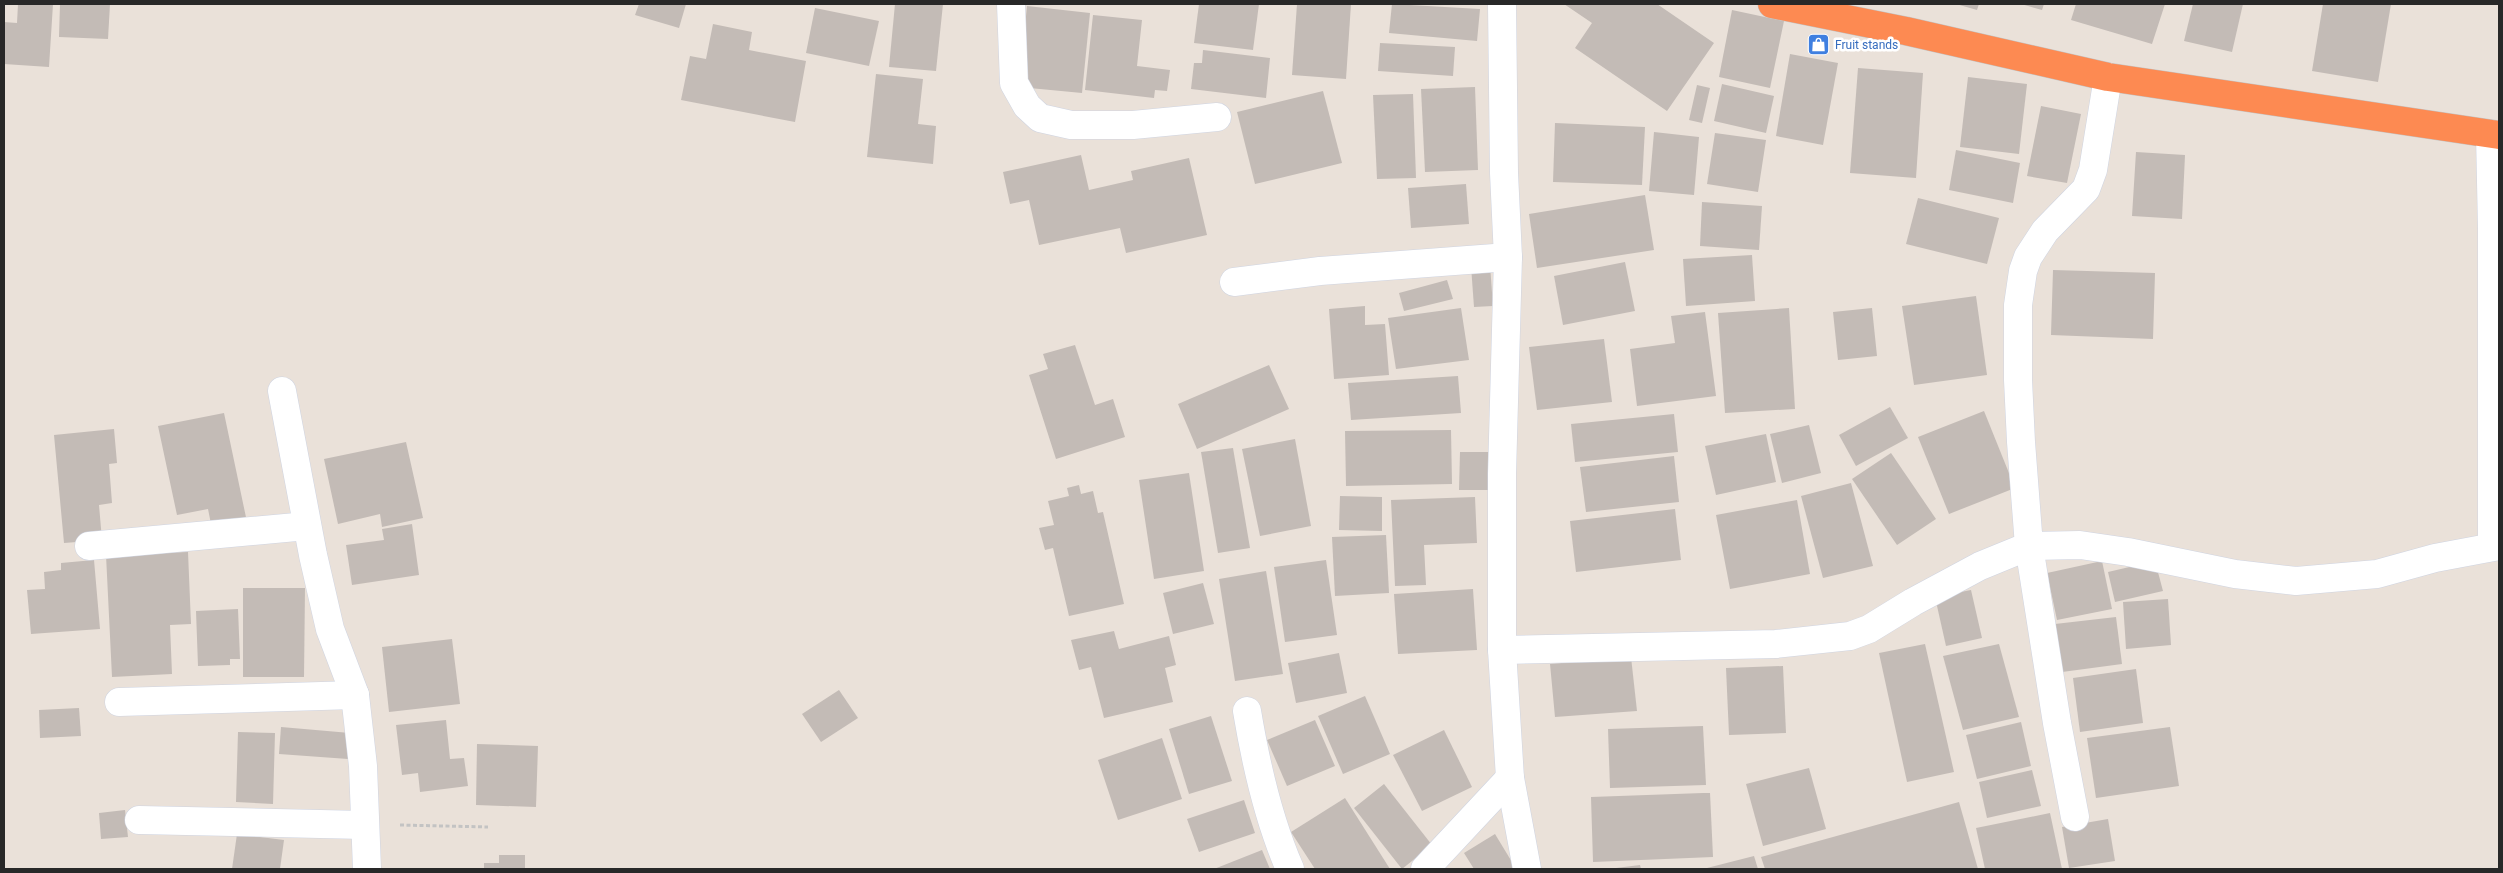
<svg xmlns="http://www.w3.org/2000/svg" width="2503" height="873" font-family="Roboto,sans-serif">
  <style>
    .building { fill: #c3bbb6 }
    .lines { fill: none; stroke-linecap: round; stroke-linejoin: round }
    .street-casing { stroke: #cfd4e1; stroke-width: 29 }
    .highway-casing { stroke: #c3c3c3; stroke-width: 29 }
    .path { stroke: #c3c3c3; stroke-width: 3; stroke-dasharray: 4 2.5; stroke-linecap: butt }
    .street { stroke: #fff; stroke-width: 28 }
    .highway { stroke: #fd8a52; stroke-width: 28 }
    .labels { text-anchor: middle; stroke-width: 5; stroke-linejoin: round; paint-order: stroke }
    .shop-label { font-size: 12px; fill: #366cbe; stroke: #fff; text-anchor: start }
  </style>
  <rect width="100%" height="100%" fill="#eae1d9"/>
  <g class="building">
    <polygon points="18,4 53,4 49,67 4,64 4,22 17,23"/>
    <polygon points="60,4 110,4 108,39 59,37"/>
    <polygon points="639,4 686,4 679,28 635,15"/>
    <polygon points="895,4 943,4 936,71 889,67"/>
    <polygon points="1199,4 1259,4 1253,50 1194,43"/>
    <polygon points="1297,4 1351,4 1346,79 1292,75"/>
    <polygon points="1392,4 1480,9 1477,41 1389,33"/>
    <polygon points="1564,4 1657,4 1714,43 1667,111 1575,48 1592,23"/>
    <polygon points="1956,4 1979,4 1977,10"/>
    <polygon points="2021,4 2044,4 2042,10"/>
    <polygon points="2076,4 2165,4 2152,44 2071,20"/>
    <polygon points="2193,4 2243,4 2232,52 2184,41"/>
    <polygon points="2323,4 2391,4 2378,82 2312,71"/>
    <polygon points="1027,6 1090,13 1082,93 1019,87"/>
    <polygon points="815,8 879,21 869,66 806,53"/>
    <polygon points="1732,10 1784,21 1770,88 1719,77"/>
    <polygon points="1093,15 1142,20 1137,66 1170,70 1167,91 1155,90 1154,98 1085,90"/>
    <polygon points="713,24 752,32 749,50 806,61 795,122 681,100 690,56 706,59"/>
    <polygon points="1380,43 1455,47 1453,76 1378,71"/>
    <polygon points="1203,50 1270,58 1266,98 1191,89 1194,63 1202,63"/>
    <polygon points="1790,54 1838,63 1823,145 1776,136"/>
    <polygon points="1858,68 1923,73 1916,178 1850,173"/>
    <polygon points="876,74 923,79 918,124 936,126 933,164 867,157"/>
    <polygon points="1968,77 2027,84 2019,154 1960,147"/>
    <polygon points="1722,84 1774,96 1766,133 1714,121"/>
    <polygon points="1697,85 1710,88 1702,123 1689,120"/>
    <polygon points="1475,87 1478,170 1425,172 1421,89"/>
    <polygon points="1323,91 1342,163 1255,184 1237,112"/>
    <polygon points="1413,94 1416,178 1377,179 1373,95"/>
    <polygon points="2041,106 2081,114 2067,183 2027,176"/>
    <polygon points="1555,123 1645,127 1642,185 1553,182"/>
    <polygon points="1654,132 1699,137 1694,195 1649,191"/>
    <polygon points="1715,133 1766,140 1758,192 1707,184"/>
    <polygon points="1956,150 2020,163 2013,203 1949,190"/>
    <polygon points="2136,152 2185,155 2182,219 2132,216"/>
    <polygon points="1081,155 1089,190 1133,180 1131,171 1189,158 1207,235 1126,253 1120,228 1039,245 1029,200 1010,204 1003,172"/>
    <polygon points="1466,184 1469,224 1411,228 1408,188"/>
    <polygon points="1645,195 1654,250 1537,268 1529,214"/>
    <polygon points="1918,198 1999,218 1987,264 1906,244"/>
    <polygon points="1702,202 1762,206 1759,250 1700,246"/>
    <polygon points="1752,255 1755,301 1686,306 1683,259"/>
    <polygon points="1625,262 1635,311 1563,325 1554,276"/>
    <polygon points="1490,265 1493,306 1474,307 1471,266"/>
    <polygon points="2053,270 2155,273 2153,339 2051,335"/>
    <polygon points="1447,280 1453,299 1404,311 1399,293"/>
    <polygon points="1976,296 1987,375 1914,385 1902,306"/>
    <polygon points="1365,306 1365,325 1385,324 1389,375 1334,379 1329,309"/>
    <polygon points="1461,308 1469,360 1396,369 1388,318"/>
    <polygon points="1789,308 1795,409 1725,413 1718,313"/>
    <polygon points="1872,308 1877,356 1838,360 1833,312"/>
    <polygon points="1705,312 1716,396 1637,406 1630,349 1675,343 1671,316"/>
    <polygon points="1604,339 1612,402 1537,410 1529,347"/>
    <polygon points="1075,345 1095,405 1113,399 1125,437 1056,459 1029,375 1048,369 1043,354"/>
    <polygon points="1269,365 1289,409 1197,449 1178,404"/>
    <polygon points="1458,376 1461,413 1351,420 1348,383"/>
    <polygon points="1890,407 1908,438 1856,466 1839,435"/>
    <polygon points="1984,411 2015,488 1949,514 1918,437"/>
    <polygon points="224,413 247,522 212,529 208,509 177,515 158,426"/>
    <polygon points="1674,414 1678,452 1575,462 1571,424"/>
    <polygon points="1809,425 1821,473 1782,483 1770,434"/>
    <polygon points="114,429 117,463 109,464 112,503 99,505 102,540 64,543 54,435"/>
    <polygon points="1451,430 1452,484 1346,486 1345,431"/>
    <polygon points="1766,434 1776,482 1716,495 1705,446"/>
    <polygon points="1295,439 1311,526 1260,536 1242,449"/>
    <polygon points="406,442 423,518 382,527 380,514 338,524 324,459"/>
    <polygon points="1233,448 1250,548 1218,553 1201,452"/>
    <polygon points="1460,452 1493,452 1494,490 1459,490"/>
    <polygon points="1891,453 1936,519 1897,545 1852,479"/>
    <polygon points="1674,456 1679,502 1586,512 1580,467"/>
    <polygon points="1189,473 1204,571 1154,579 1139,480"/>
    <polygon points="1851,483 1873,566 1823,578 1801,496"/>
    <polygon points="1079,485 1081,494 1093,491 1098,513 1103,512 1124,604 1069,616 1053,548 1045,550 1039,528 1054,525 1048,501 1069,496 1067,488"/>
    <polygon points="1340,496 1382,497 1382,531 1339,530"/>
    <polygon points="1475,497 1477,543 1424,545 1426,585 1395,586 1391,500"/>
    <polygon points="1797,500 1810,574 1730,589 1716,515"/>
    <polygon points="1675,509 1681,560 1576,572 1570,521"/>
    <polygon points="412,524 419,575 352,585 346,545 384,540 382,529"/>
    <polygon points="1386,535 1389,593 1335,596 1332,537"/>
    <polygon points="188,552 191,624 170,625 172,674 112,677 106,555"/>
    <polygon points="94,560 100,629 31,634 27,590 45,589 44,572 61,570 61,563"/>
    <polygon points="1326,560 1337,635 1285,642 1274,567"/>
    <polygon points="2102,561 2112,609 2057,620 2047,573"/>
    <polygon points="2155,561 2163,591 2115,602 2108,572"/>
    <polygon points="1266,571 1283,674 1235,681 1219,579"/>
    <polygon points="1203,583 1214,624 1173,634 1163,593"/>
    <polygon points="243,588 305,588 304,677 243,677"/>
    <polygon points="1473,589 1477,650 1398,654 1394,594"/>
    <polygon points="1971,590 1982,638 1946,646 1935,597"/>
    <polygon points="2168,599 2171,645 2126,649 2123,602"/>
    <polygon points="238,609 240,659 230,659 230,665 198,666 196,611"/>
    <polygon points="2116,617 2122,664 2062,672 2055,624"/>
    <polygon points="1114,631 1119,649 1169,636 1176,665 1165,668 1173,702 1104,718 1091,667 1079,670 1071,640"/>
    <polygon points="452,639 460,704 389,712 382,647"/>
    <polygon points="1925,644 1954,772 1907,782 1879,653"/>
    <polygon points="1999,644 2019,717 1963,730 1943,656"/>
    <polygon points="1339,653 1347,693 1296,703 1288,663"/>
    <polygon points="1631,657 1637,711 1555,717 1550,664"/>
    <polygon points="1783,666 1786,733 1729,735 1726,668"/>
    <polygon points="2136,669 2143,723 2080,732 2073,678"/>
    <polygon points="839,690 858,718 821,742 802,714"/>
    <polygon points="1365,696 1390,754 1343,774 1318,716"/>
    <polygon points="79,708 81,736 40,738 39,710"/>
    <polygon points="1211,716 1232,781 1189,794 1169,729"/>
    <polygon points="446,720 450,759 464,758 468,786 420,792 418,773 402,775 396,725"/>
    <polygon points="1315,720 1335,766 1287,786 1267,740"/>
    <polygon points="2021,722 2031,766 1977,779 1966,735"/>
    <polygon points="1703,726 1706,785 1610,788 1608,729"/>
    <polygon points="281,727 350,733 348,759 279,754"/>
    <polygon points="2170,727 2179,786 2096,798 2087,738"/>
    <polygon points="1444,730 1472,787 1422,811 1393,755"/>
    <polygon points="238,732 275,733 273,804 236,802"/>
    <polygon points="1162,738 1182,799 1118,820 1098,760"/>
    <polygon points="477,744 538,746 536,807 476,805"/>
    <polygon points="1809,768 1826,829 1763,846 1746,784"/>
    <polygon points="2032,770 2041,806 1987,818 1979,782"/>
    <polygon points="1384,784 1432,845 1402,869 1354,808"/>
    <polygon points="1703,793 1710,793 1713,857 1593,862 1591,797"/>
    <polygon points="1345,798 1390,869 1315,869 1291,832"/>
    <polygon points="1244,800 1255,833 1199,852 1187,819"/>
    <polygon points="1959,802 1978,869 1765,869 1761,857"/>
    <polygon points="125,810 128,837 101,839 99,813"/>
    <polygon points="2050,813 2062,869 1985,869 1976,828"/>
    <polygon points="2108,819 2115,861 2069,868 2062,827"/>
    <polygon points="237,834 284,840 280,869 232,869"/>
    <polygon points="1495,834 1515,867 1511,869 1474,869 1464,853"/>
    <polygon points="1262,850 1270,869 1214,869"/>
    <polygon points="499,855 525,855 525,869 484,869 484,863 499,863"/>
    <polygon points="1754,856 1758,869 1703,869"/>
    <polygon points="1640,865 1641,869 1616,869 1616,868"/>
  </g>
  <g class="lines">
    <defs>
      <g id="street">
        <polyline points="1011,4 1014,83 1027,106 1040,118 1071,125 1133,125 1217,117"/>
        <polyline points="1502,4 1504,173 1508,257 1502,474 1502,650 1510,778 1527,869"/>
        <polyline points="2108,77 2093,170 2086,189 2045,231 2028,257 2023,271 2018,305 2018,380 2021,442 2029,546 2080,545 2128,552 2235,574 2296,581 2377,574 2435,558 2499,546"/>
        <polyline points="2490,134 2492,229 2492,546"/>
        <polyline points="1234,282 1320,271 1508,257"/>
        <polyline points="282,391 313,555 330,629 355,695 363,766 367,869"/>
        <polyline points="89,546 307,526"/>
        <polyline points="1502,650 1776,644 1850,636 1869,629 1913,602 1980,566 2029,546 2057,723 2075,817"/>
        <polyline points="119,702 355,695"/>
        <path d="M1247 711C1256 765 1268 819 1290 869"/>
        <polyline points="139,820 364,825"/>
        <polyline points="1425,869 1510,778"/>
      </g>
      <polyline id="highway" points="1772,4 1906,31 2108,77 2499,135"/>
    </defs>
    <use href="#street" class="street-casing"/>
    <use href="#highway" class="highway-casing"/>
    <polyline class="path" points="400,825 488,827"/>
    <use href="#street" class="street"/>
    <use href="#highway" class="highway"/>
  </g>
  <defs>
    <symbol id="shop-square" viewBox="-11 -11 22 22"><rect x="-9" y="-9" width="18" height="18" rx="4" fill="#3f7fe0" stroke="#fff"/><path d="M-5-2.5h2.3a2.7 3.5 0 0 1 5.4 0H5L5.5 6h-11ZM-1.5-2.5h3a1.5 2.3 0 0 0-3 0Z" fill="#fff"/></symbol>
  </defs>
  <g fill-rule="evenodd">
    <use href="#shop-square" x="1806" y="32" width="25" height="25"/>
  </g>
  <g class="labels">
    <g class="shop-label">
      <text x="1835" y="49">Fruit stands</text>
    </g>
  </g>
  <rect width="2503" height="873" fill="none" stroke="#282828" stroke-width="10"/>
</svg>
